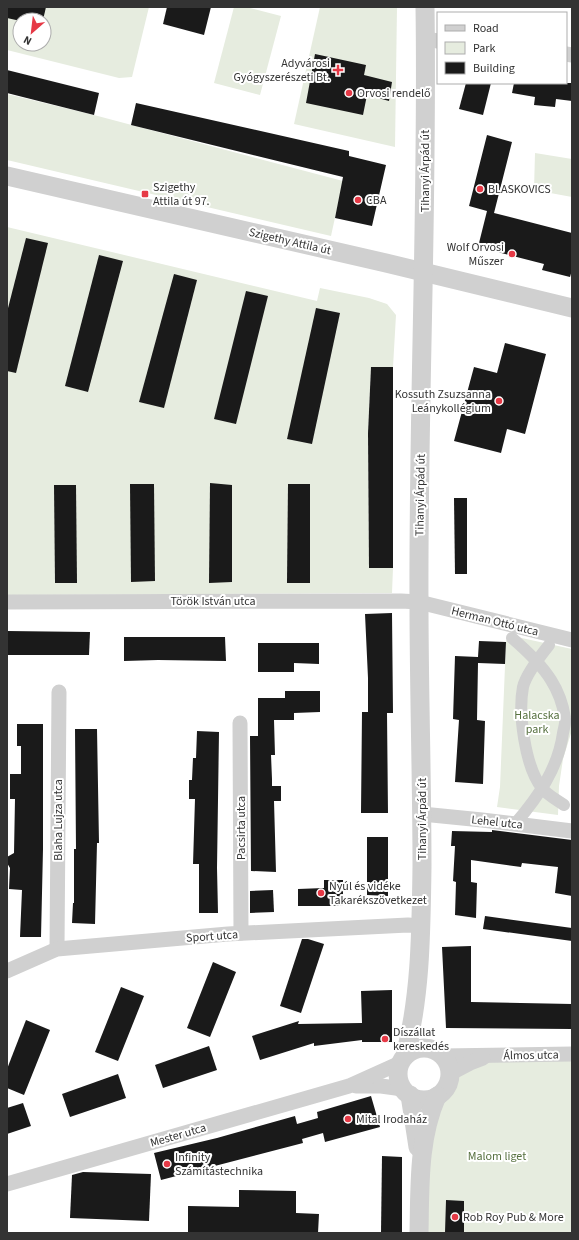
<svg xmlns="http://www.w3.org/2000/svg" width="579" height="1240" font-family="'Source Sans 3',sans-serif">
  <style>
    .green { fill: #e6ecdf; fill-rule: evenodd }
    .building { fill: #1a1a1a }
    .lines { fill: none; stroke-linecap: round; stroke-linejoin: round }
    .pedestrian { stroke: #d0d0d0; stroke-width: 12 }
    .minor { stroke: #d0d0d0; stroke-width: 15 }
    .tertiary { stroke: #d0d0d0; stroke-width: 19 }
    .poi-dot { fill: #e63946; stroke: #fff; stroke-width: 1.5 }
    .labels { text-anchor: middle; stroke-width: 4; stroke-linejoin: round; paint-order: stroke }
    .poi-label { font-size: 12px; fill: #333; stroke: #fff; text-anchor: start }
    .street-label { font-size: 12px; fill: #333; stroke: #fff }
    .park-label { font-size: 12px; fill: #56703f; stroke: #fff }
  </style>
  <rect width="100%" height="100%" fill="#fff"/>
  <g class="green">
    <path d="M7 7H149L132 77 119 78 7 50ZM20 20H44V44H20Z"/>
    <polygon points="234,7 246,7 281,16 260,95 214,83"/>
    <polygon points="320,7 397,7 395,147 294,124"/>
    <polygon points="7,94 94,115 343,181 331,236 7,160"/>
    <polygon points="535,153 572,159 572,197 534,190"/>
    <polygon points="7,227 317,301 320,288 369,298 387,304 396,315 393,367 371,367 368,433 369,568 393,568 392,593 7,595"/>
    <polygon points="508,635 572,649 572,730 563,759 559,786 558,815 497,807 500,787 506,642"/>
    <polygon points="572,1054 572,1233 419,1233 421,1172 443,1090 449,1079 470,1063"/>
  </g>
  <g class="building">
    <polygon points="7,7 46,7 43,20 16,20 7,18"/>
    <polygon points="167,7 211,7 204,35 163,24"/>
    <polygon points="315,54 366,65 364,75 392,82 389,101 367,95 363,115 306,103"/>
    <polygon points="7,70 99,93 94,115 7,93"/>
    <polygon points="466,83 491,83 483,115 459,109"/>
    <polygon points="514,83 572,83 572,101 556,99 555,107 534,105 535,97 512,93"/>
    <polygon points="136,103 349,151 349,156 386,165 372,226 335,218 343,177 131,125"/>
    <polygon points="487,135 512,142 494,213 572,233 572,270 570,277 542,270 544,264 478,247 487,211 469,206"/>
    <polygon points="26,238 48,243 16,373 7,371 7,312"/>
    <polygon points="99,255 123,261 88,392 65,386"/>
    <polygon points="174,274 197,280 164,408 139,402"/>
    <polygon points="246,291 268,296 236,424 214,419"/>
    <polygon points="316,308 340,313 312,444 287,439"/>
    <polygon points="505,343 546,354 525,434 507,429 501,453 454,441 474,367 497,373"/>
    <polygon points="371,367 393,367 393,568 369,568 368,433"/>
    <polygon points="210,483 232,485 232,582 209,583"/>
    <polygon points="130,484 154,484 155,581 131,582"/>
    <polygon points="288,484 310,484 310,583 287,583"/>
    <polygon points="54,485 76,485 77,583 55,583"/>
    <polygon points="454,498 467,498 467,574 455,574"/>
    <polygon points="392,613 393,713 387,713 388,813 361,813 362,712 368,712 368,678 365,614"/>
    <polygon points="7,631 90,632 89,655 7,655"/>
    <polygon points="124,637 225,637 226,661 158,660 124,661"/>
    <polygon points="479,641 506,642 505,664 478,663 477,720 485,721 483,784 455,782 459,720 453,719 455,656 478,657"/>
    <polygon points="258,643 319,643 319,664 294,663 294,672 258,672"/>
    <polygon points="285,691 320,691 320,712 294,713 294,720 274,720 275,755 271,755 272,779 272,786 281,786 281,801 274,801 276,872 251,871 250,736 258,736 258,698 285,698"/>
    <polygon points="17,724 43,724 43,849 41,937 20,937 22,890 9,889 10,868 7,863 7,857 14,853 15,799 10,799 10,774 21,774 21,746 17,746"/>
    <polygon points="75,729 97,729 99,843 97,843 95,924 72,923 73,903 74,903 74,849 76,849"/>
    <polygon points="197,731 219,732 217,868 218,913 199,913 199,864 193,864 195,799 189,799 189,780 192,780 193,758 196,758"/>
    <polygon points="492,830 572,840 572,896 555,893 558,867 522,863 521,867 471,860 471,882 477,883 476,918 455,915 456,882 453,881 455,846 451,846 452,831 492,832"/>
    <polygon points="367,837 388,837 388,896 367,895"/>
    <polygon points="324,880 343,880 343,906 298,906 298,889 324,888"/>
    <polygon points="273,890 274,912 250,913 250,891"/>
    <polygon points="485,916 572,928 572,941 483,929"/>
    <polygon points="302,939 308,939 324,944 301,1013 280,1006"/>
    <polygon points="471,946 471,1002 572,1004 572,1029 446,1028 442,947"/>
    <polygon points="213,962 236,972 210,1037 187,1028"/>
    <polygon points="121,987 144,996 118,1061 95,1052"/>
    <polygon points="392,990 392,1042 362,1042 362,1040 314,1046 314,1043 260,1060 252,1036 299,1021 298,1024 362,1023 361,991"/>
    <polygon points="26,1020 50,1030 24,1095 7,1088 7,1069"/>
    <polygon points="209,1046 217,1070 163,1088 155,1065"/>
    <polygon points="118,1074 126,1098 70,1117 62,1094"/>
    <polygon points="371,1096 380,1127 325,1142 323,1133 302,1139 303,1143 161,1180 154,1153 217,1138 295,1116 297,1124 318,1118 317,1112"/>
    <polygon points="23,1103 31,1126 7,1134 7,1108"/>
    <polygon points="382,1156 402,1157 402,1233 381,1233"/>
    <polygon points="83,1172 151,1174 149,1221 70,1218 72,1175"/>
    <polygon points="239,1190 296,1191 296,1213 319,1214 318,1233 188,1233 188,1206 239,1207"/>
    <polygon points="446,1200 464,1201 464,1233 445,1233"/>
  </g>
  <g class="lines">
    <g class="pedestrian">
      <path d="M512 638C526 650 541 664 551 680 558 691 563 705 565 718 566 722 564 728 563 733 558 769 538 797 515 824"/>
      <path d="M549 645C541 655 526 674 523 687 518 713 525 767 542 788 547 795 557 800 564 805"/>
    </g>
    <g class="minor">
      <polyline points="425,39 438,41"/>
      <polyline points="566,54 572,55"/>
      <polyline points="7,602 401,601 419,602 572,640"/>
      <polyline points="240,723 241,933"/>
      <polyline points="422,814 482,820 572,831"/>
      <polyline points="57,949 59,692"/>
      <polyline points="7,971 57,949 228,934 408,925 421,926"/>
      <polyline points="442,1056 572,1054"/>
      <polyline points="449,1074 470,1063 483,1058"/>
      <polyline points="356,1086 381,1086 403,1089"/>
      <polyline points="7,1184 349,1086 400,1063"/>
    </g>
    <g class="tertiary">
      <polyline points="7,176 386,263 572,308"/>
      <circle cx="424" cy="1074" r="26"/>
      <path d="M405 1056C421 994 421 930 422 867 422 779 419 691 419 603 418 404 428 206 425 7"/>
      <polyline points="410,1095 418,1147"/>
      <path d="M419 1233C420 1187 418 1139 437 1096"/>
    </g>
  </g>
  <g class="poi-dot">
    <path d="M336 64h4v4h4v4h-4v4h-4v-4h-4v-4h4z"/>
    <circle cx="349" cy="93" r="4"/>
    <circle cx="480" cy="189" r="4"/>
    <rect x="141" y="190" width="8" height="8" rx="2"/>
    <circle cx="358" cy="200" r="4"/>
    <circle cx="512" cy="254" r="4"/>
    <circle cx="499" cy="401" r="4"/>
    <circle cx="321" cy="893" r="4"/>
    <circle cx="385" cy="1039" r="4"/>
    <circle cx="348" cy="1119" r="4"/>
    <circle cx="167" cy="1164" r="4"/>
    <circle cx="455" cy="1217" r="4"/>
  </g>
  <g class="labels">
    <g class="poi-label">
      <text x="330" y="67" text-anchor="end">Adyvárosi<tspan x="330" dy="14">Gyógyszerészeti Bt.</tspan></text>
      <text x="357" y="97">Orvosi rendelő</text>
      <text x="153" y="191">Szigethy<tspan x="153" dy="14">Attila út 97.</tspan></text>
      <text x="488" y="193">BLASKOVICS</text>
      <text x="366" y="204">CBA</text>
      <text x="504" y="251" text-anchor="end">Wolf Orvosi<tspan x="504" dy="14">Műszer</tspan></text>
      <text x="491" y="398" text-anchor="end">Kossuth Zsuzsanna<tspan x="491" dy="14">Leánykollégium</tspan></text>
      <text x="329" y="890">Nyúl és vidéke<tspan x="329" dy="14">Takarékszövetkezet</tspan></text>
      <text x="393" y="1036">Díszállat<tspan x="393" dy="14">kereskedés</tspan></text>
      <text x="356" y="1123">Mital Irodaház</text>
      <text x="175" y="1161">Infinity<tspan x="175" dy="14">Számítástechnika</tspan></text>
      <text x="463" y="1221">Rob Roy Pub &amp; More</text>
    </g>
    <g class="street-label">
      <text transform="translate(425 171) rotate(-90)" y="4">Tihanyi Árpád út</text>
      <text transform="translate(290 241) rotate(13)" y="4">Szigethy Attila út</text>
      <text transform="translate(420 495) rotate(-89)" y="4">Tihanyi Árpád út</text>
      <text x="213" y="605">Török István utca</text>
      <text transform="translate(495 621) rotate(14)" y="4">Herman Ottó utca</text>
      <text transform="translate(422 819) rotate(-90)" y="4">Tihanyi Árpád út</text>
      <text transform="translate(58 820) rotate(-90)" y="4">Blaha Lujza utca</text>
      <text transform="translate(497 822) rotate(6)" y="4">Lehel utca</text>
      <text transform="translate(241 828) rotate(-90)" y="4">Pacsirta utca</text>
      <text transform="translate(212 936) rotate(-4)" y="4">Sport utca</text>
      <text transform="translate(531 1055) rotate(-1)" y="4">Álmos utca</text>
      <text transform="translate(178 1135) rotate(-16)" y="4">Mester utca</text>
    </g>
    <g class="park-label">
      <text x="537" y="719">Halacska<tspan x="537" dy="14">park</tspan></text>
      <text x="497" y="1160">Malom liget</text>
    </g>
  </g>
  <rect width="579" height="1240" fill="none" stroke="#333333" stroke-width="16"/>
  <rect x="437" y="12" width="130" height="72" fill="#ffffff" stroke="#adadad"/>
  <rect x="445" y="25" width="20" height="6" fill="#d0d0d0" stroke="#adadad"/>
  <text x="473" y="32" font-size="12" fill="#333333">Road</text>
  <rect x="445" y="42" width="20" height="12" fill="#e6ecdf" stroke="#adadad"/>
  <text x="473" y="52" font-size="12" fill="#333333">Park</text>
  <rect x="445" y="62" width="20" height="12" fill="#1a1a1a" stroke="#adadad"/>
  <text x="473" y="72" font-size="12" fill="#333333">Building</text>
  <g transform="translate(32 32) rotate(208)"><circle r="19" fill="#ffffff" stroke="#adadad"/>
  <path d="M0-3L7 15L0 10L-7 15Z" fill="#e63946"/>
  <text y="-6" font-size="11" font-weight="bold" text-anchor="middle" fill="#333333">N</text>
  </g>
</svg>
